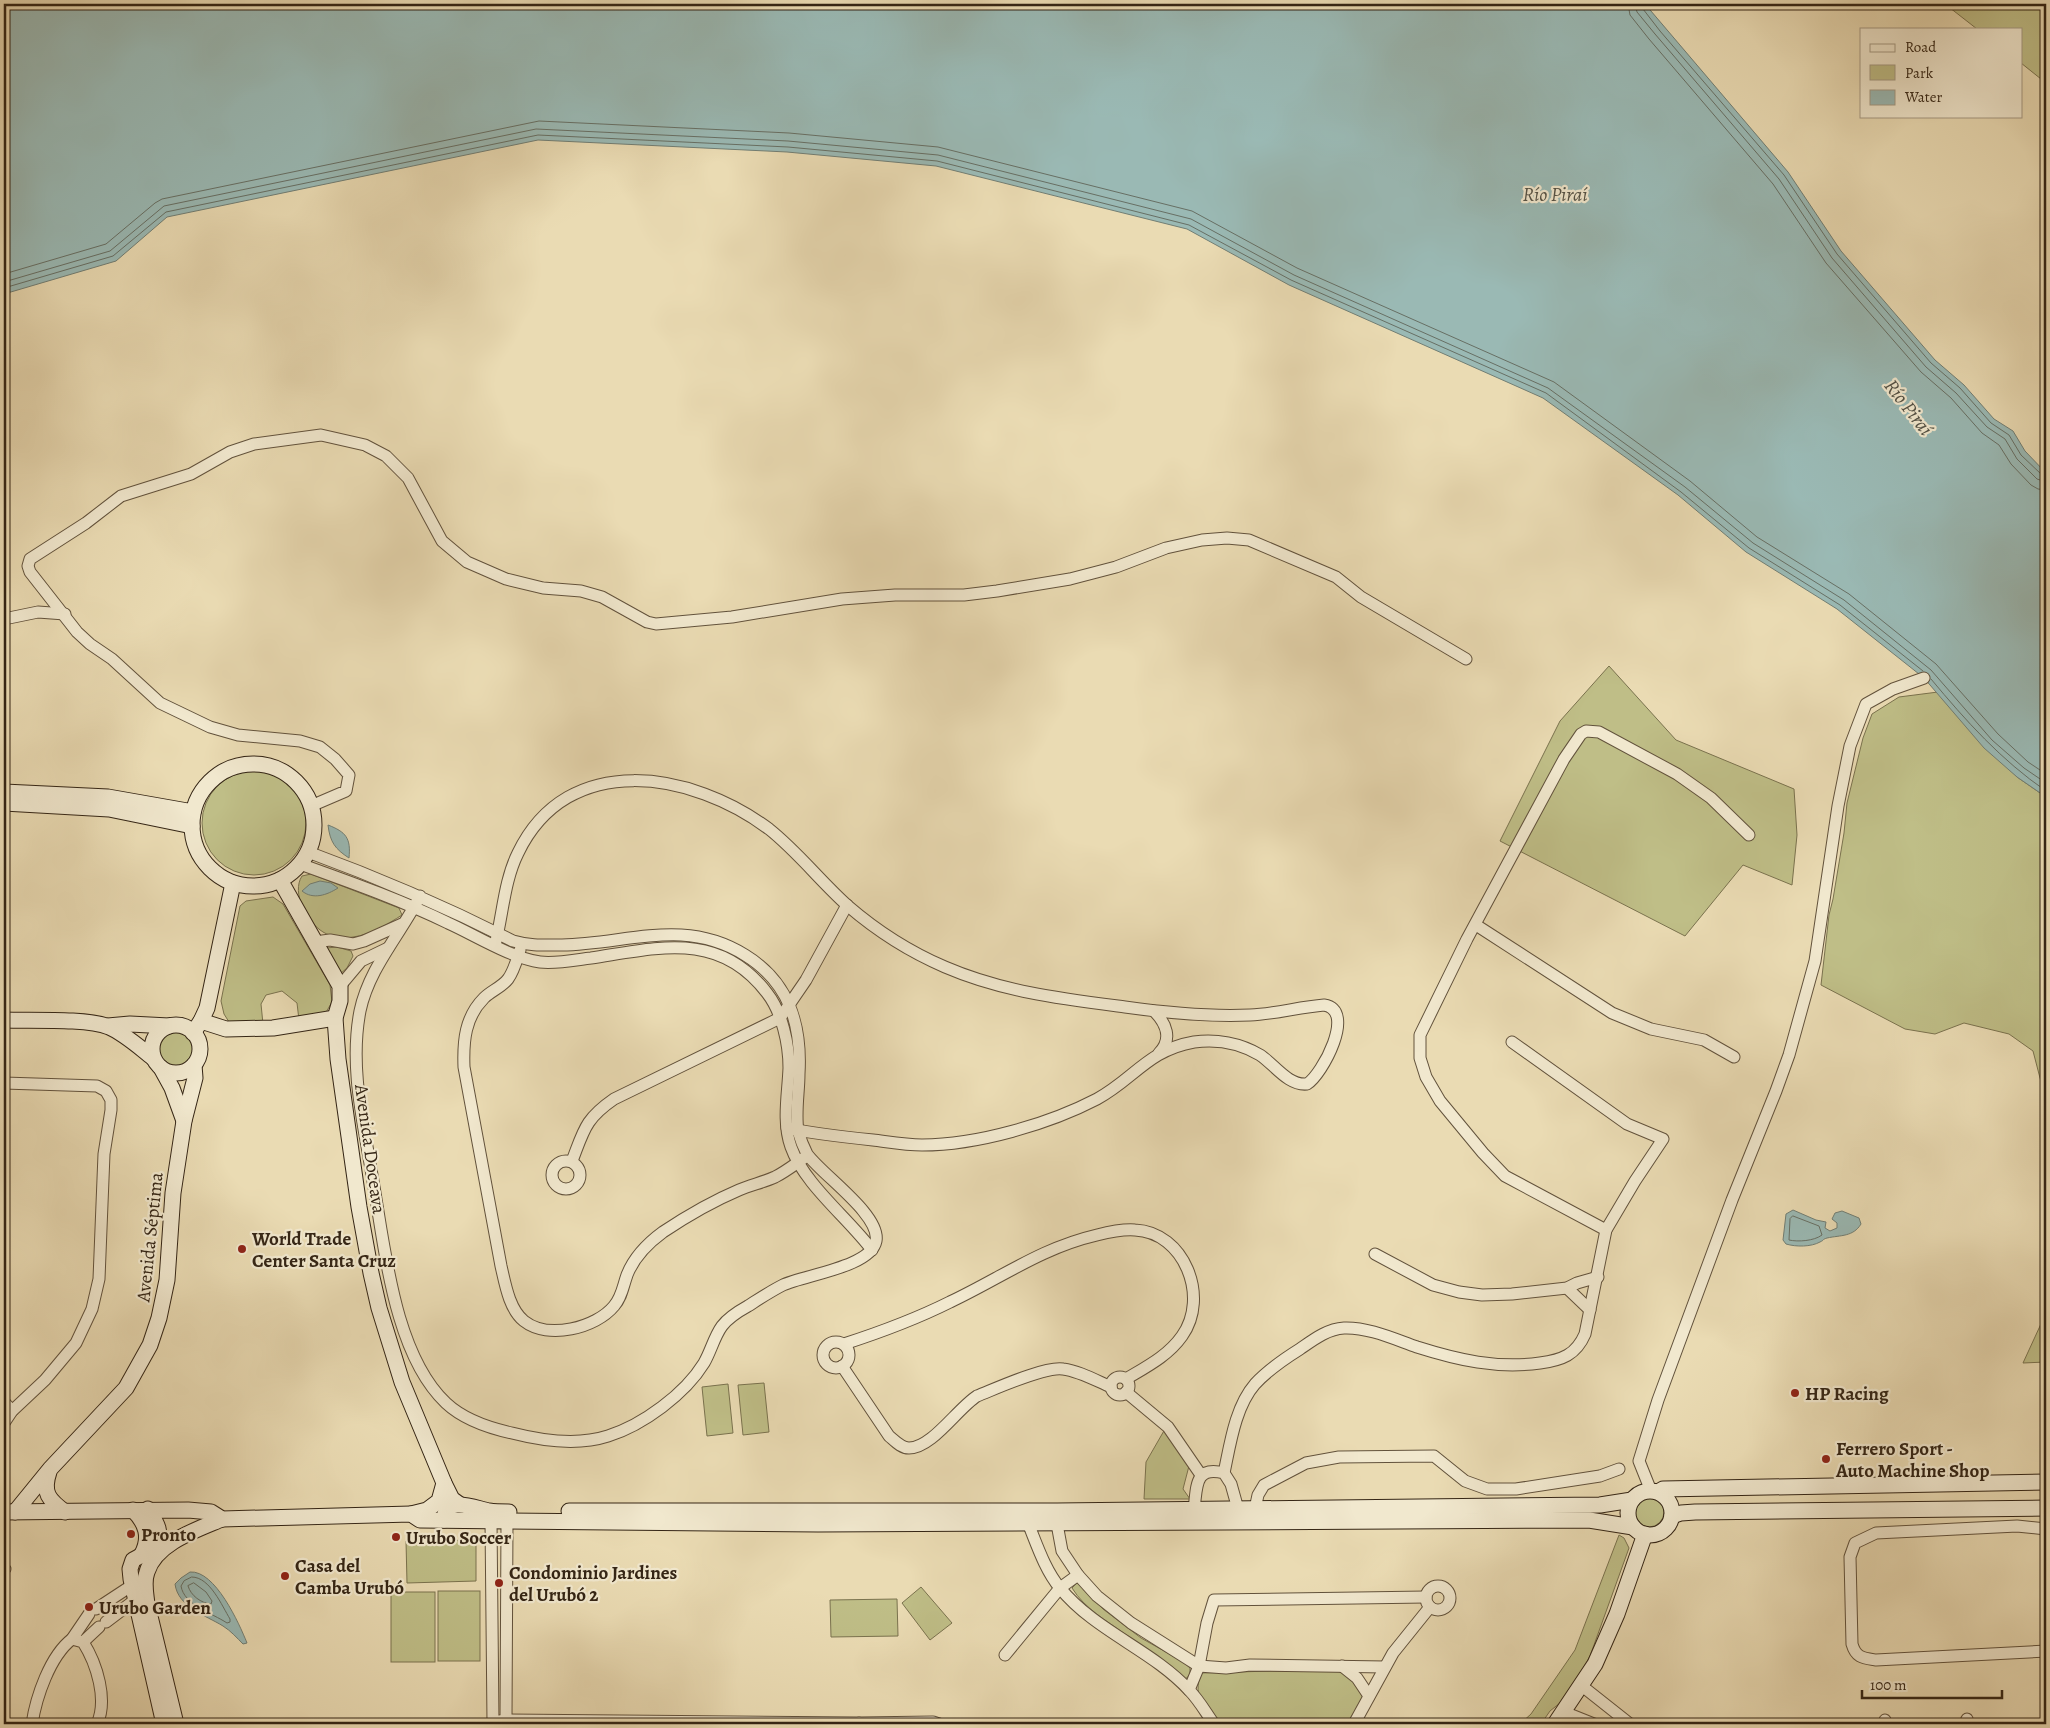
<svg xmlns="http://www.w3.org/2000/svg" width="2050" height="1728" font-family="Alegreya,serif">
  <style>
    .green { fill: #bfbe87; stroke: #7a724e }
    .water { fill: #9ab9b4; stroke: #717e74 }
    .lines { fill: none; stroke-linecap: round; stroke-linejoin: round }
    .shore { stroke: #676f64; stroke-width: 1 }
    .street-casing { stroke: #62523c; stroke-width: 13 }
    .secondary-casing { stroke: #342515; stroke-width: 17 }
    .street { stroke: #f1e8ce; stroke-width: 11 }
    .secondary { stroke: #f1e8ce; stroke-width: 15 }
    .poi-dot { fill: #8f2418; stroke: #f1e8ce; stroke-width: 2 }
    .labels { text-anchor: middle; stroke-width: 4.5; stroke-linejoin: round; paint-order: stroke }
    .street-label { font-size: 19px; fill: #342515; stroke: #f1e8ce }
    .poi-label { font-size: 19px; font-weight: bold; fill: #342515; stroke: #f1e8ce; text-anchor: start }
    .water-label { font-size: 20px; font-style: italic; fill: #535145; stroke: #f1e8ce }
  </style>
  <rect width="100%" height="100%" fill="#eadbb3"/>
  <filter id="stains"><feTurbulence type="fractalNoise" baseFrequency=".004" numOctaves="4"/><feColorMatrix values="0 0 0 0 .2 0 0 0 0 .09 0 0 0 0 .02 0 0 0 .5 -.17"/></filter>
  <radialGradient id="worn" r=".72"><stop offset=".6" stop-color="#630" stop-opacity="0"/><stop offset="1" stop-color="#630" stop-opacity=".3"/></radialGradient>
  <g class="green">
    <polygon points="1945,4 2046,4 2046,83 2021,63 2021,29 1977,29"/>
    <polygon points="1609,666 1676,740 1794,789 1797,835 1792,885 1743,865 1685,936 1500,841 1560,721"/>
    <polygon points="1938,692 2017,777 2046,797 2046,1101 2033,1051 2009,1034 1964,1023 1935,1034 1905,1029 1821,985 1829,915 1833,899 1844,833 1847,803 1863,738 1872,714 1899,697"/>
    <circle cx="254" cy="823" r="52"/>
    <path d="M311 874 399 908 402 915C388 924 370 935 353 937 344 939 331 937 323 932 307 922 291 893 302 876Z"/>
    <polygon points="273,897 283,904 330,985 332,1002 325,1014 299,1020 297,1003 282,991 266,995 261,1004 263,1024 229,1022 224,1014 221,1001 240,906 246,901"/>
    <polygon points="337,947 351,951 353,956 347,968 340,974 326,948"/>
    <circle cx="176" cy="1050" r="18"/>
    <polygon points="2046,1313 2046,1362 2023,1363"/>
    <polygon points="764,1383 769,1432 743,1435 738,1385"/>
    <polygon points="728,1384 733,1433 707,1436 702,1387"/>
    <polygon points="1165,1429 1189,1466 1183,1489 1190,1499 1144,1499 1146,1462"/>
    <circle cx="1649" cy="1512" r="15"/>
    <polygon points="1619,1535 1624,1538 1629,1548 1590,1656 1581,1672 1560,1703 1550,1711 1541,1724 1520,1724 1531,1714 1575,1650"/>
    <polygon points="476,1540 476,1581 407,1583 406,1541"/>
    <path d="M1077 1583 1103 1609 1141 1638 1182 1661 1190 1668V1675L1184 1680C1166 1662 1146 1648 1125 1634 1106 1620 1085 1609 1072 1588Z"/>
    <polygon points="921,1587 952,1623 930,1640 902,1603"/>
    <rect x="438" y="1591" width="42" height="70"/>
    <rect x="391" y="1592" width="44" height="70"/>
    <polygon points="897,1599 898,1636 831,1637 830,1600"/>
    <path d="M1272 1671H1342L1351 1677 1364 1697 1347 1724H1220C1205 1705 1192 1699 1201 1673Z"/>
  </g>
  <g class="water">
    <polygon points="4,4 1645,4 1788,172 1841,251 1935,360 1964,385 1994,419 2013,431 2025,451 2046,473 2046,797 2017,777 1984,748 1924,678 1837,609 1746,552 1678,495 1543,398 1289,285 1187,229 936,166 787,152 538,140 167,217 116,261 4,294"/>
    <path d="M328 825C346 832 351 838 349 858 335 849 330 842 328 825Z"/>
    <path d="M320 881 331 883 338 888C327 895 313 900 302 891L310 884Z"/>
    <path d="M1793 1210 1816 1220 1826 1222 1825 1228 1830 1231 1837 1228V1223L1832 1219 1835 1213 1842 1211 1859 1218 1861 1224C1853 1237 1841 1235 1827 1238 1821 1240 1826 1239 1820 1242 1811 1247 1796 1247 1786 1244L1783 1240 1786 1214Z"/>
    <path d="M190 1572C215 1570 239 1623 247 1643L243 1644C237 1638 231 1631 223 1626 205 1615 178 1607 175 1584L181 1578Z"/>
  </g>
  <g class="lines">
    <g class="shore">
      <polyline points="1628,4 1630,15 1649,39 1773,184 1826,263 1921,372 1951,398 1982,433 1999,445 2011,464 2031,485 2038,489 2046,490"/>
      <polyline points="1635,4 1637,12 1655,34 1779,179 1832,258 1926,367 1956,393 1987,427 2005,439 2017,459 2037,479 2046,482"/>
      <polyline points="1641,4 1643,9 1660,31 1784,175 1837,254 1931,363 1960,388 1991,423 2009,435 2021,455 2041,474 2046,476"/>
      <polyline points="4,274 106,244 155,203 162,199 539,121 789,133 938,147 1192,211 1297,268 1554,382 1690,481 1757,537 1849,594 1936,664 1998,734 2028,762 2046,774"/>
      <polyline points="4,282 110,251 164,206 536,129 788,141 938,155 1191,219 1294,275 1548,388 1685,487 1753,543 1844,600 1931,670 1992,740 2024,768 2046,783"/>
      <polyline points="4,288 113,256 166,212 538,135 788,147 937,161 1189,225 1291,280 1546,393 1681,492 1749,548 1840,605 1923,671"/>
      <path d="M1931 679C1966 721 2001 760 2046 791"/>
      <path d="M1793 1216 1819 1226 1822 1235C1814 1241 1798 1242 1789 1240L1790 1219Z"/>
      <path d="M192 1577C210 1577 222 1606 230 1619V1622L227 1623C212 1613 184 1605 181 1586L184 1581Z"/>
      <path d="M194 1583 206 1592 212 1601 211 1604C201 1603 191 1596 188 1586Z"/>
    </g>
    <defs>
      <g id="street">
        <polyline points="4,619 38,612 65,614"/>
        <polyline points="311,806 346,791 349,775 335,759 320,747 300,741 238,735 210,727 160,703 112,659 90,644 77,632 30,572 28,566 30,559 86,523 121,496 191,474 230,452 254,444 321,435 365,445 386,456 408,478 442,541 467,562 506,579 543,588 581,591 602,597 647,622 656,624 732,617 842,599 895,595 964,595 997,591 1070,579 1116,567 1166,548 1202,540 1227,538 1249,540 1336,577 1361,597 1466,659"/>
        <path d="M308 852C379 878 446 907 513 941 530 946 545 945 562 945 627 944 684 917 745 955 789 982 802 1024 799 1074 799 1092 795 1113 798 1131 800 1138 804 1148 807 1154 822 1175 881 1215 876 1241 871 1267 804 1275 783 1285 771 1291 759 1299 748 1306 739 1311 728 1318 722 1326 714 1337 711 1351 704 1363 685 1394 643 1425 608 1436 577 1446 543 1441 512 1433 489 1428 463 1419 446 1403 394 1354 385 1248 373 1181 364 1125 349 1068 360 1011 369 968 400 935 420 896"/>
        <path d="M300 864C350 882 401 900 448 923 475 935 511 958 540 962 556 964 575 960 591 958 658 948 719 930 767 993 782 1012 789 1044 789 1068 788 1094 782 1122 791 1147 804 1184 848 1218 872 1250"/>
        <polyline points="1476,925 1612,1013 1651,1029 1704,1040 1734,1057"/>
        <polyline points="315,942 330,940 353,944 364,941 402,924"/>
        <path d="M495 945C503 914 504 881 518 853 568 749 693 772 769 829 798 852 821 882 848 906 877 931 910 952 945 967 1003 992 1063 999 1125 1007 1168 1013 1207 1017 1250 1015 1275 1014 1299 1007 1324 1005 1357 1010 1322 1075 1307 1084 1288 1086 1274 1064 1260 1055 1240 1043 1216 1039 1194 1042 1148 1050 1134 1079 1097 1099 1049 1124 977 1145 922 1145 906 1145 889 1142 873 1140 844 1137 815 1134 787 1128"/>
        <path d="M520 950C517 959 514 971 508 979 502 987 491 991 484 998 465 1017 463 1041 464 1067L501 1266C505 1283 509 1309 524 1321 548 1340 596 1328 614 1306 622 1297 623 1286 627 1275 634 1257 648 1243 663 1232 687 1216 713 1201 739 1190 751 1185 764 1182 775 1177 785 1172 794 1165 804 1158"/>
        <polyline points="340,986 361,961 388,948"/>
        <path d="M1154 1011C1166 1023 1173 1039 1159 1053"/>
        <polyline points="4,1083 97,1086 106,1091 111,1100 111,1110 104,1154 99,1279 92,1309 76,1343 45,1380 12,1411 4,1423"/>
        <circle cx="566" cy="1175" r="14"/>
        <path d="M572 1161C584 1130 585 1119 614 1099L780 1018 806 980 847 905"/>
        <polyline points="1606,1230 1505,1176 1483,1153 1440,1101 1426,1077 1420,1058 1420,1035 1467,939 1564,759 1581,734 1586,731 1599,732 1677,774 1711,798 1749,835"/>
        <polyline points="1375,1254 1433,1285 1459,1292 1482,1295 1512,1294 1567,1288 1577,1283 1598,1277"/>
        <polyline points="1567,1288 1590,1310"/>
        <circle cx="836" cy="1355" r="13"/>
        <path d="M844 1344C881 1332 916 1319 950 1302 1001 1278 1041 1248 1097 1235 1109 1232 1123 1229 1135 1230 1184 1232 1210 1297 1182 1336 1168 1356 1146 1367 1126 1379"/>
        <path d="M842 1366 889 1436C895 1441 901 1448 909 1448 932 1448 957 1409 977 1396 995 1389 1045 1366 1063 1369 1079 1371 1095 1380 1111 1387"/>
        <circle cx="1120" cy="1386" r="9"/>
        <polyline points="1126,1392 1168,1427 1201,1475"/>
        <polyline points="4,1402 12,1411"/>
        <path d="M1224 1473C1230 1445 1235 1407 1255 1384 1268 1370 1284 1359 1300 1349 1313 1340 1327 1329 1344 1328 1368 1327 1394 1339 1417 1347 1458 1360 1497 1369 1540 1363 1562 1360 1576 1355 1585 1334L1606 1230 1635 1181 1663 1139 1627 1124 1512 1042"/>
        <polyline points="1651,1491 1639,1461 1658,1400 1732,1200 1776,1091 1789,1055 1815,961 1838,806 1850,746 1866,704 1893,689 1924,678"/>
        <path d="M1194 1509C1197 1488 1194 1465 1224 1473L1231 1484 1238 1509"/>
        <polyline points="1255,1509 1258,1495 1264,1485 1306,1463 1339,1457 1434,1456 1465,1481 1487,1489 1516,1489 1600,1476 1619,1469"/>
        <polyline points="491,1521 493,1722"/>
        <path d="M1028 1523C1037 1545 1045 1570 1060 1588 1095 1631 1152 1650 1189 1690 1199 1700 1206 1713 1214 1724"/>
        <polyline points="1057,1524 1062,1551 1078,1575 1097,1596 1131,1623 1199,1666 1226,1668 1250,1665 1385,1667"/>
        <path d="M2046 1529 2017 1526 1876 1533 1855 1543 1850 1557 1852 1644C1856 1658 1863 1658 1876 1660L2046 1651"/>
        <polyline points="4,1570 5,1569"/>
        <circle cx="1438" cy="1598" r="12"/>
        <polyline points="96,1609 131,1586"/>
        <polyline points="106,1622 135,1600"/>
        <polyline points="72,1639 89,1614"/>
        <polyline points="83,1642 99,1627"/>
        <polyline points="1005,1655 1060,1588 1078,1575"/>
        <polyline points="1342,1666 1357,1678 1369,1696"/>
        <polyline points="1582,1686 1630,1724"/>
        <polyline points="1189,1690 1199,1666 1207,1623 1214,1600 1426,1597"/>
        <polyline points="1564,1712 1594,1724"/>
        <polyline points="506,1720 507,1522"/>
        <path d="M32 1724C36 1697 50 1656 72 1639L83 1642C97 1664 108 1700 97 1724"/>
        <polyline points="491,1724 493,1722 506,1720 859,1723"/>
        <polyline points="858,1724 859,1723 933,1722 939,1724"/>
        <polyline points="1354,1724 1393,1653 1430,1607"/>
        <polyline points="1884,1724 1885,1720"/>
        <polyline points="1965,1724 1967,1719"/>
      </g>
      <g id="secondary">
        <circle cx="253" cy="825" r="61"/>
        <polyline points="4,792 108,797 193,812"/>
        <polyline points="4,803 109,809 192,826"/>
        <polyline points="280,880 340,986 340,1001 335,1018 338,1059 359,1207 371,1273 379,1308 402,1382 444,1483 452,1499 459,1504"/>
        <path d="M4 1020C29 1021 87 1018 109 1027 125 1034 139 1047 153 1058"/>
        <polyline points="201,1021 226,1029 273,1028 335,1018"/>
        <circle cx="176" cy="1049" r="24"/>
        <polyline points="108,1026 130,1024 169,1026"/>
        <polyline points="193,1033 201,1021 207,1008 233,883"/>
        <polyline points="161,1068 172,1088 184,1121"/>
        <path d="M49 1472C42 1493 49 1500 65 1512"/>
        <circle cx="1650" cy="1513" r="22"/>
        <polyline points="1658,1492 1663,1489 2046,1482"/>
        <path d="M148 1509C157 1523 163 1532 155 1548L133 1560 130 1569 131 1579 164 1724"/>
        <path d="M133 1510C146 1523 151 1537 142 1554"/>
        <polyline points="569,1511 1057,1511 1600,1505 1632,1500"/>
        <polyline points="4,1512 188,1510 211,1512 222,1519 411,1514 420,1520 818,1524 1589,1520 1633,1527"/>
        <polyline points="15,1512 50,1469 126,1388 150,1345 159,1318 167,1280 173,1193 184,1121 195,1078 194,1065"/>
        <polyline points="411,1514 427,1510 439,1501 444,1483"/>
        <polyline points="1672,1516 1681,1513 1695,1512 2046,1508"/>
        <path d="M444 1520C445 1495 474 1508 489 1511 495 1512 502 1512 509 1512"/>
        <path d="M176 1724 147 1604C146 1594 143 1582 147 1572 156 1543 196 1530 222 1519"/>
        <polyline points="1555,1724 1595,1664 1617,1614 1645,1534"/>
      </g>
    </defs>
    <use href="#street" class="street-casing"/>
    <use href="#secondary" class="secondary-casing"/>
    <use href="#street" class="street"/>
    <use href="#secondary" class="secondary"/>
  </g>
  <g class="poi-dot">
    <circle cx="242" cy="1249" r="5"/>
    <circle cx="1795" cy="1393" r="5"/>
    <circle cx="1826" cy="1459" r="5"/>
    <circle cx="131" cy="1534" r="5"/>
    <circle cx="396" cy="1537" r="5"/>
    <circle cx="285" cy="1576" r="5"/>
    <circle cx="499" cy="1583" r="5"/>
    <circle cx="89" cy="1607" r="5"/>
  </g>
  <g class="labels">
    <g class="street-label">
      <text transform="translate(371 1149) rotate(82)" y="7">Avenida Doceava</text>
      <text transform="translate(149 1237) rotate(-84)" y="7">Avenida Séptima</text>
    </g>
    <g class="poi-label">
      <text x="252" y="1245">World Trade<tspan x="252" dy="22">Center Santa Cruz</tspan></text>
      <text x="1805" y="1400">HP Racing</text>
      <text x="1836" y="1455">Ferrero Sport -<tspan x="1836" dy="22">Auto Machine Shop</tspan></text>
      <text x="141" y="1541">Pronto</text>
      <text x="406" y="1544">Urubo Soccer</text>
      <text x="295" y="1572">Casa del<tspan x="295" dy="22">Camba Urubó</tspan></text>
      <text x="509" y="1579">Condominio Jardines<tspan x="509" dy="22">del Urubó 2</tspan></text>
      <text x="99" y="1614">Urubo Garden</text>
    </g>
    <g class="water-label">
      <text x="1555" y="201">Río Piraí</text>
      <text transform="translate(1909 407) rotate(52)" y="7">Río Piraí</text>
    </g>
  </g>
  <rect width="2050" height="1728" fill="none" stroke="#eadbb3" stroke-width="20"/>
  <rect x="5" y="5" width="2040" height="1718" fill="none" stroke="#342515" stroke-width="2.5"/>
  <rect x="10" y="10" width="2030" height="1708" fill="none" stroke="#342515"/>
  <rect x="1860" y="28" width="162" height="90" fill="#f1e8ce" stroke="#a59a84"/>
  <rect x="1870" y="44" width="25" height="8" fill="#f1e8ce" stroke="#a59a84"/>
  <text x="1905" y="52" font-size="15" fill="#342515">Road</text>
  <rect x="1870" y="65" width="25" height="15" fill="#bfbe87" stroke="#a59a84"/>
  <text x="1905" y="78" font-size="15" fill="#342515">Park</text>
  <rect x="1870" y="90" width="25" height="15" fill="#9ab9b4" stroke="#a59a84"/>
  <text x="1905" y="102" font-size="15" fill="#342515">Water</text>
  <path d="M1862 1690v8h140v-8" fill="none" stroke="#342515" stroke-width="2.5"/>
  <text x="1870" y="1690" font-size="15" fill="#342515" stroke="#f1e8ce" stroke-width="4" paint-order="stroke">100 m</text>
  <rect width="100%" height="100%" filter="url(#stains)"/>
  <rect width="100%" height="100%" fill="url(#worn)"/>
</svg>
